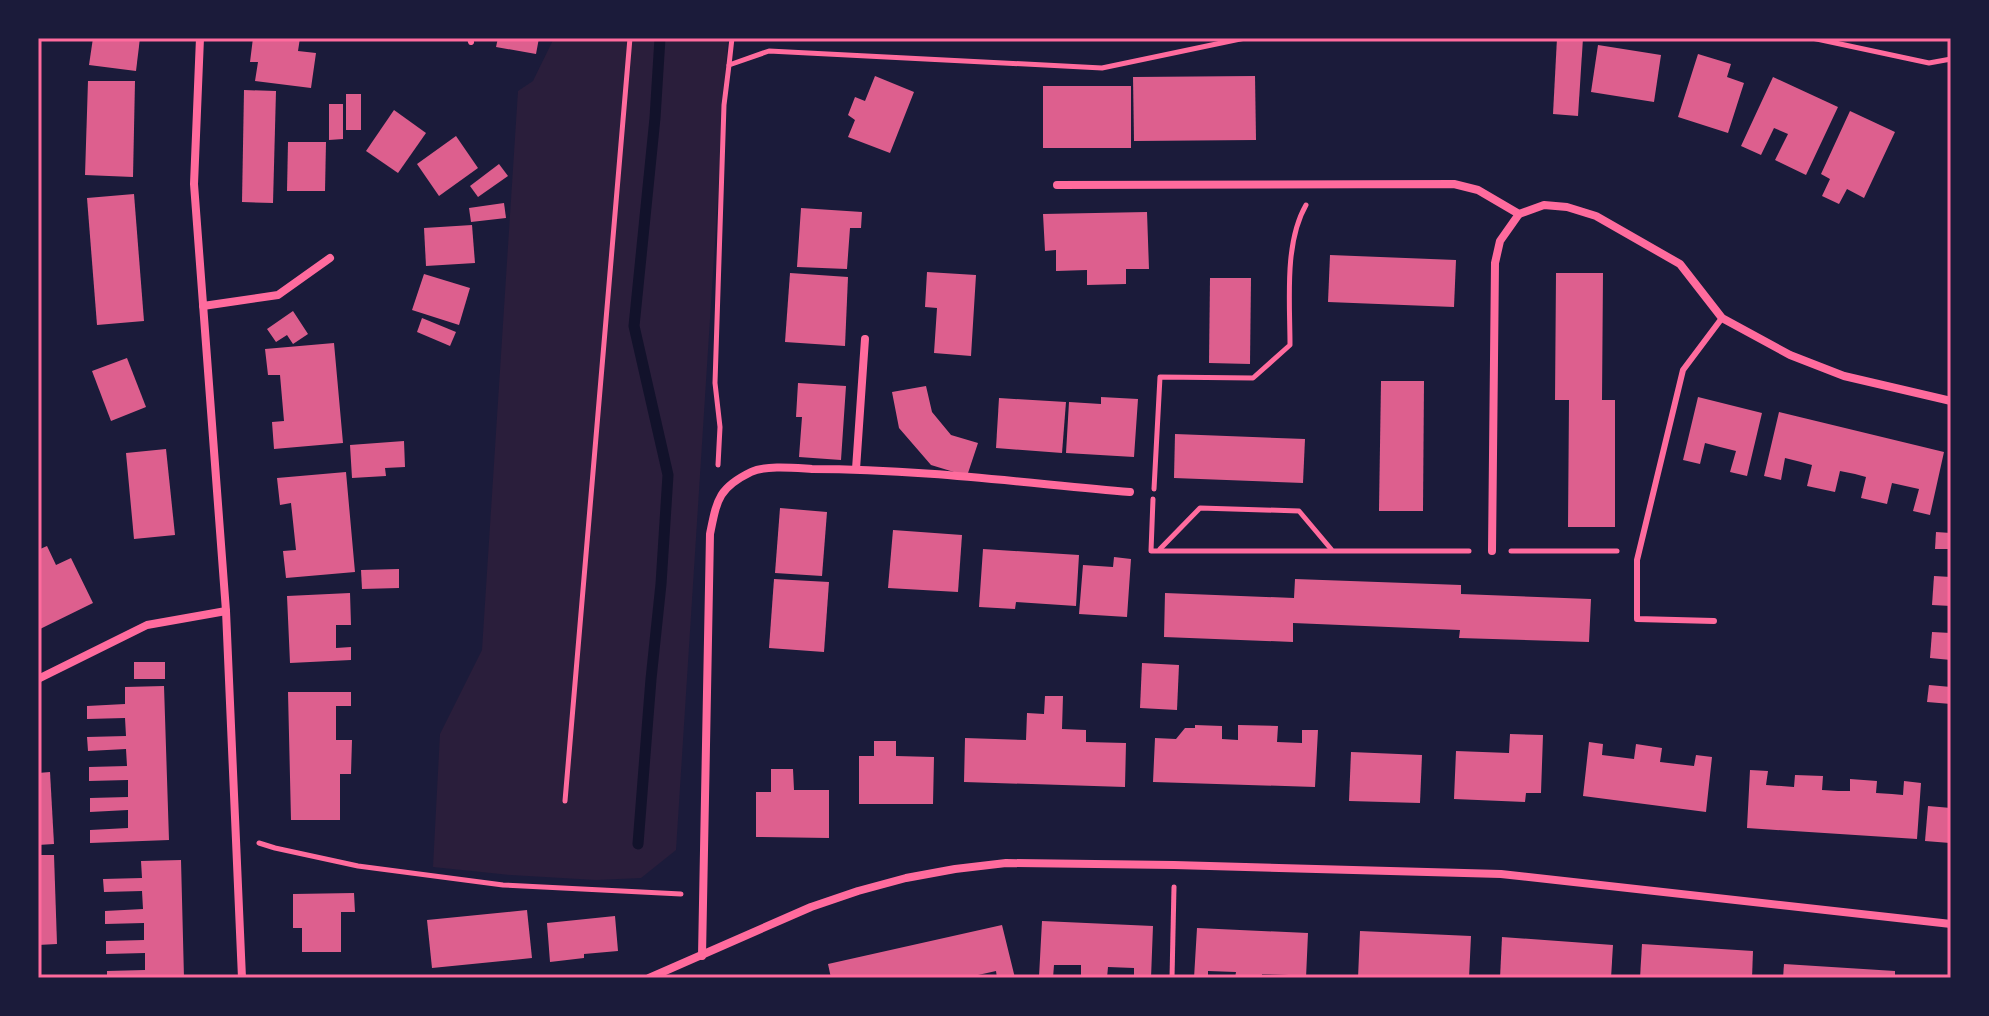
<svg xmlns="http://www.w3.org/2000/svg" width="1989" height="1016" font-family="'DM Sans',sans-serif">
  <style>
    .green { fill: #2a1e3b }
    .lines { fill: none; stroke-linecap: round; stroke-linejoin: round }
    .stream { stroke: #12122b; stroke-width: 11 }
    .building { fill: #dd5f8e }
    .path { stroke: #ff6b9d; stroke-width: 5 }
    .service { stroke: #ff6b9d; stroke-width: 6 }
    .minor { stroke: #ff6b9d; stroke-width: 8 }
    .neatline { fill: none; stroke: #ff6b9d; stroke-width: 3 }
  </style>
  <rect width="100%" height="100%" fill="#1b1b3a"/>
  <polygon class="green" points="554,38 728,38 676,850 641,878 596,880 511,875 433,867 440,734 482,650 518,91 533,81"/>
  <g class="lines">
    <polyline class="stream" points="638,844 651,679 661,584 668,475 634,326 655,118 660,38"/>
  </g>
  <g class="building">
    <polygon points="93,38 140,38 136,71 89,65"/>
    <polygon points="253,38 300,38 298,51 316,53 311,88 255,81 258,62 250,62"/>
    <polygon points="498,38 539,38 536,54 496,47"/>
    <polygon points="1557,38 1583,38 1578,116 1553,114"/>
    <polygon points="1598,45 1661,55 1654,102 1591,92"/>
    <polygon points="1698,54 1731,64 1727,77 1744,83 1728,133 1678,117"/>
    <polygon points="875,76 914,92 890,153 848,137 855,120 848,115 855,97 865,101"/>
    <polygon points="1255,76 1256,140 1134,141 1133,77"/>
    <polygon points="1773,77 1838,107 1806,175 1775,160 1788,134 1774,128 1761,155 1741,146"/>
    <polygon points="88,81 135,81 133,177 85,175"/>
    <rect x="1043" y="86" width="88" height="62"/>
    <polygon points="244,90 276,91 273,203 242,202"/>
    <rect x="346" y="94" width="15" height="36"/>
    <polygon points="329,104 343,104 343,139 329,140"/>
    <polygon points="394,110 426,133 398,173 366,151"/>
    <polygon points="1850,111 1895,132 1864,198 1847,189 1839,204 1822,196 1830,179 1821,174"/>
    <polygon points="456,136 478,168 439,196 417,164"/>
    <polygon points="288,142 326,142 325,191 287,191"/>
    <polygon points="499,164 508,176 478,197 470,186"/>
    <polygon points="134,194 144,321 97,325 87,198"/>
    <polygon points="504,203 506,218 471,222 469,208"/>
    <polygon points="801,208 862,212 861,228 850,228 847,269 797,267"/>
    <polygon points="1147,212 1149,269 1126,269 1126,284 1087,285 1087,270 1056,271 1056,250 1045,251 1043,214"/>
    <polygon points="472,225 475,263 426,266 424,228"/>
    <polygon points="1330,255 1456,260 1454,307 1328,302"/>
    <polygon points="927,272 976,275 971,356 934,353 937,308 925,307"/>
    <polygon points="790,273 848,277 845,346 785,342"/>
    <polygon points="1556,273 1603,273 1602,400 1615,400 1615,527 1568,527 1569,400 1555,400"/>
    <polygon points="424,274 470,288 459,325 412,310"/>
    <polygon points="1210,278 1251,278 1250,364 1209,363"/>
    <polygon points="293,311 308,334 293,344 287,335 276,342 267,329"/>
    <polygon points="422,318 456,332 450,346 417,332"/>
    <polygon points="334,343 343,443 274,449 272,422 284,421 280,375 268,375 265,349"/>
    <polygon points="127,358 146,407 111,421 92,371"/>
    <polygon points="1381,381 1424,381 1423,511 1379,511"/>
    <polygon points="798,383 846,386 841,460 799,457 802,417 796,417"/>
    <polygon points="926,386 932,412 951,435 978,443 967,476 931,465 899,428 892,392"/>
    <polygon points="1101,397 1138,399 1134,457 1066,453 1069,402 1101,404"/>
    <polygon points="1698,397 1762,413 1747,476 1730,472 1736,451 1720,447 1705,443 1700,464 1683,460"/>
    <polygon points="999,398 1066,402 1062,453 996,448"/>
    <polygon points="1779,412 1944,452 1930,515 1913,511 1919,489 1892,483 1887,504 1861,498 1866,477 1855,474 1840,471 1835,492 1807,486 1812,465 1801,462 1785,458 1781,480 1764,476"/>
    <polygon points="1175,434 1305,439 1303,483 1174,478"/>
    <polygon points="404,441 405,467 385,468 386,476 352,478 350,445"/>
    <polygon points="166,449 175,535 134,539 126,453"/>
    <polygon points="346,472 355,572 286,578 283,551 296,550 291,503 280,505 277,478"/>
    <polygon points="780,508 827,512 822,576 775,573"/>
    <polygon points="893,530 962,535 958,592 888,588"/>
    <polygon points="1936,532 1951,533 1951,549 1935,549"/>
    <polygon points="47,546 56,565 71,558 93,603 38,630 38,550"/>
    <polygon points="983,549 1079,555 1076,606 1016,602 1015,609 979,607"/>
    <polygon points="1114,557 1131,559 1127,617 1079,614 1083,565 1113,567"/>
    <polygon points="399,569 399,588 362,589 361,570"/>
    <polygon points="1934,576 1951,577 1951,606 1932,605"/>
    <polygon points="774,579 829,582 824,652 769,648"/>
    <polygon points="1295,579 1461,585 1461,594 1591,599 1589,642 1459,638 1460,630 1293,623 1293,642 1164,637 1165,593 1294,598"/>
    <polygon points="350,593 351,625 336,625 336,648 351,647 351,660 290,663 287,596"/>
    <polygon points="1932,632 1951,633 1951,660 1930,658"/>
    <rect x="134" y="662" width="31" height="17"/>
    <polygon points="1142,663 1179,665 1177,710 1140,708"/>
    <polygon points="1929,685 1951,687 1951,704 1927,702"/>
    <polygon points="164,686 169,840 90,843 90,830 128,828 128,810 90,812 90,798 128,797 128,780 89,781 89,767 127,766 126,749 88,751 87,737 126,736 125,718 87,719 87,706 125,704 125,687"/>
    <polygon points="288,692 351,692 351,706 336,706 336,740 352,740 351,774 340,774 340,820 291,820"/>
    <polygon points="1045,696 1063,696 1062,729 1086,730 1086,742 1126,743 1125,787 964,782 965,738 1026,740 1027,713 1044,714"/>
    <polygon points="1195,725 1222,726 1222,739 1238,740 1238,725 1278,726 1277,742 1302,743 1302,730 1318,730 1315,787 1153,782 1155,738 1176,739 1185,728 1195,728"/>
    <polygon points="1510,734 1543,735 1541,793 1526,793 1525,802 1454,799 1456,751 1509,753"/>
    <polygon points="874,741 896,741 896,756 934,757 933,804 859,804 859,756 874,756"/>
    <polygon points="1589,742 1603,744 1602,755 1634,759 1636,744 1662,748 1660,762 1694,766 1696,755 1712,757 1706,812 1583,796"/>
    <polygon points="1351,752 1422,755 1420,803 1349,801"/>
    <polygon points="771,769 793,769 794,790 829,790 829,838 756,837 756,792 771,792"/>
    <polygon points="1750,770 1768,771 1766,785 1794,787 1795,775 1823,776 1822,790 1838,791 1850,791 1850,779 1877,781 1876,793 1892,794 1903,795 1904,781 1921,783 1917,839 1747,828"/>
    <polygon points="50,772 54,844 38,845 38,773"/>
    <polygon points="1928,806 1951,808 1950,843 1925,841"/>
    <polygon points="38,855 54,855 57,944 38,945"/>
    <polygon points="181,860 184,978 107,978 107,971 145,970 145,953 106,954 106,941 144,940 144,923 105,924 105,911 143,909 142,891 104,892 103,879 142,878 141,861"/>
    <polygon points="354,893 355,912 341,912 341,952 302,952 302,928 293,928 293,894"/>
    <polygon points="527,910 532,958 432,968 427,920"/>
    <polygon points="615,916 618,951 584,954 584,958 550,962 547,923"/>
    <polygon points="1042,921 1153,926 1151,978 1134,978 1134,968 1108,967 1107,978 1081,978 1081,965 1054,965 1053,978 1039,977"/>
    <polygon points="1002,925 1015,978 997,978 996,971 969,977 969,978 831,978 828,964"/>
    <polygon points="1197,928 1308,933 1306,978 1289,978 1289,975 1262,974 1262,978 1235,978 1236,972 1208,971 1208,978 1194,978"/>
    <polygon points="1360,931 1471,936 1469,978 1399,978 1399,976 1372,975 1371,978 1358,978"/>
    <polygon points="1502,937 1613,945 1611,978 1500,978"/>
    <polygon points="1642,944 1753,951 1752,978 1640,978"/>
    <polygon points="1784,964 1895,971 1895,978 1783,978"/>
  </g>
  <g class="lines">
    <g class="path">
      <polyline points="1812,38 1929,63 1951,59"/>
      <polyline points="729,65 732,38"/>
      <polyline points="718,465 720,427 715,383 724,105 729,65 769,51 1102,68 1245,38"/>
      <path d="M1154 489 1160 377 1253 378 1290 345C1290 302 1284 243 1306 205"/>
      <polyline points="1153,499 1151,551 1469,551"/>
      <polyline points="1160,549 1200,508 1299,511 1331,549"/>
      <polyline points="1511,551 1617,551"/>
      <polyline points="565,801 630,38"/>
      <polyline points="259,843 275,848 358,866 503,885 681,894"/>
      <polyline points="1172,978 1174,887"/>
    </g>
    <g class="service">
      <polyline points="470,38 471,42"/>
      <polyline points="1714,621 1637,619 1637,560 1683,370 1722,318"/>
    </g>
    <g class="minor">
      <polyline points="200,38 194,184 226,611 242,978"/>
      <polyline points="1057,185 1454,184 1478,190 1519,214 1544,205 1567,207 1596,216 1680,264 1722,318 1790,355 1844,376 1951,401"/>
      <polyline points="203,306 278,295 330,258"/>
      <polyline points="856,469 865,339"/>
      <polyline points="1492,551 1495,263 1500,241 1519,214"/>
      <polyline points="38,679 147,625 226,611"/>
      <path d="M702 956 710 534C717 500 718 488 751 472 766 465 795 468 812 469 918 469 1025 483 1130 492"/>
      <polyline points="649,978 811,907 858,891 906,878 955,869 1006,863 1174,865 1501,874 1951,924"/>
    </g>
  </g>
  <rect width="1989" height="1016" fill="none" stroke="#1b1b3a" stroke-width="80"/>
  <rect x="40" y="40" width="1909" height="936" class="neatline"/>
</svg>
